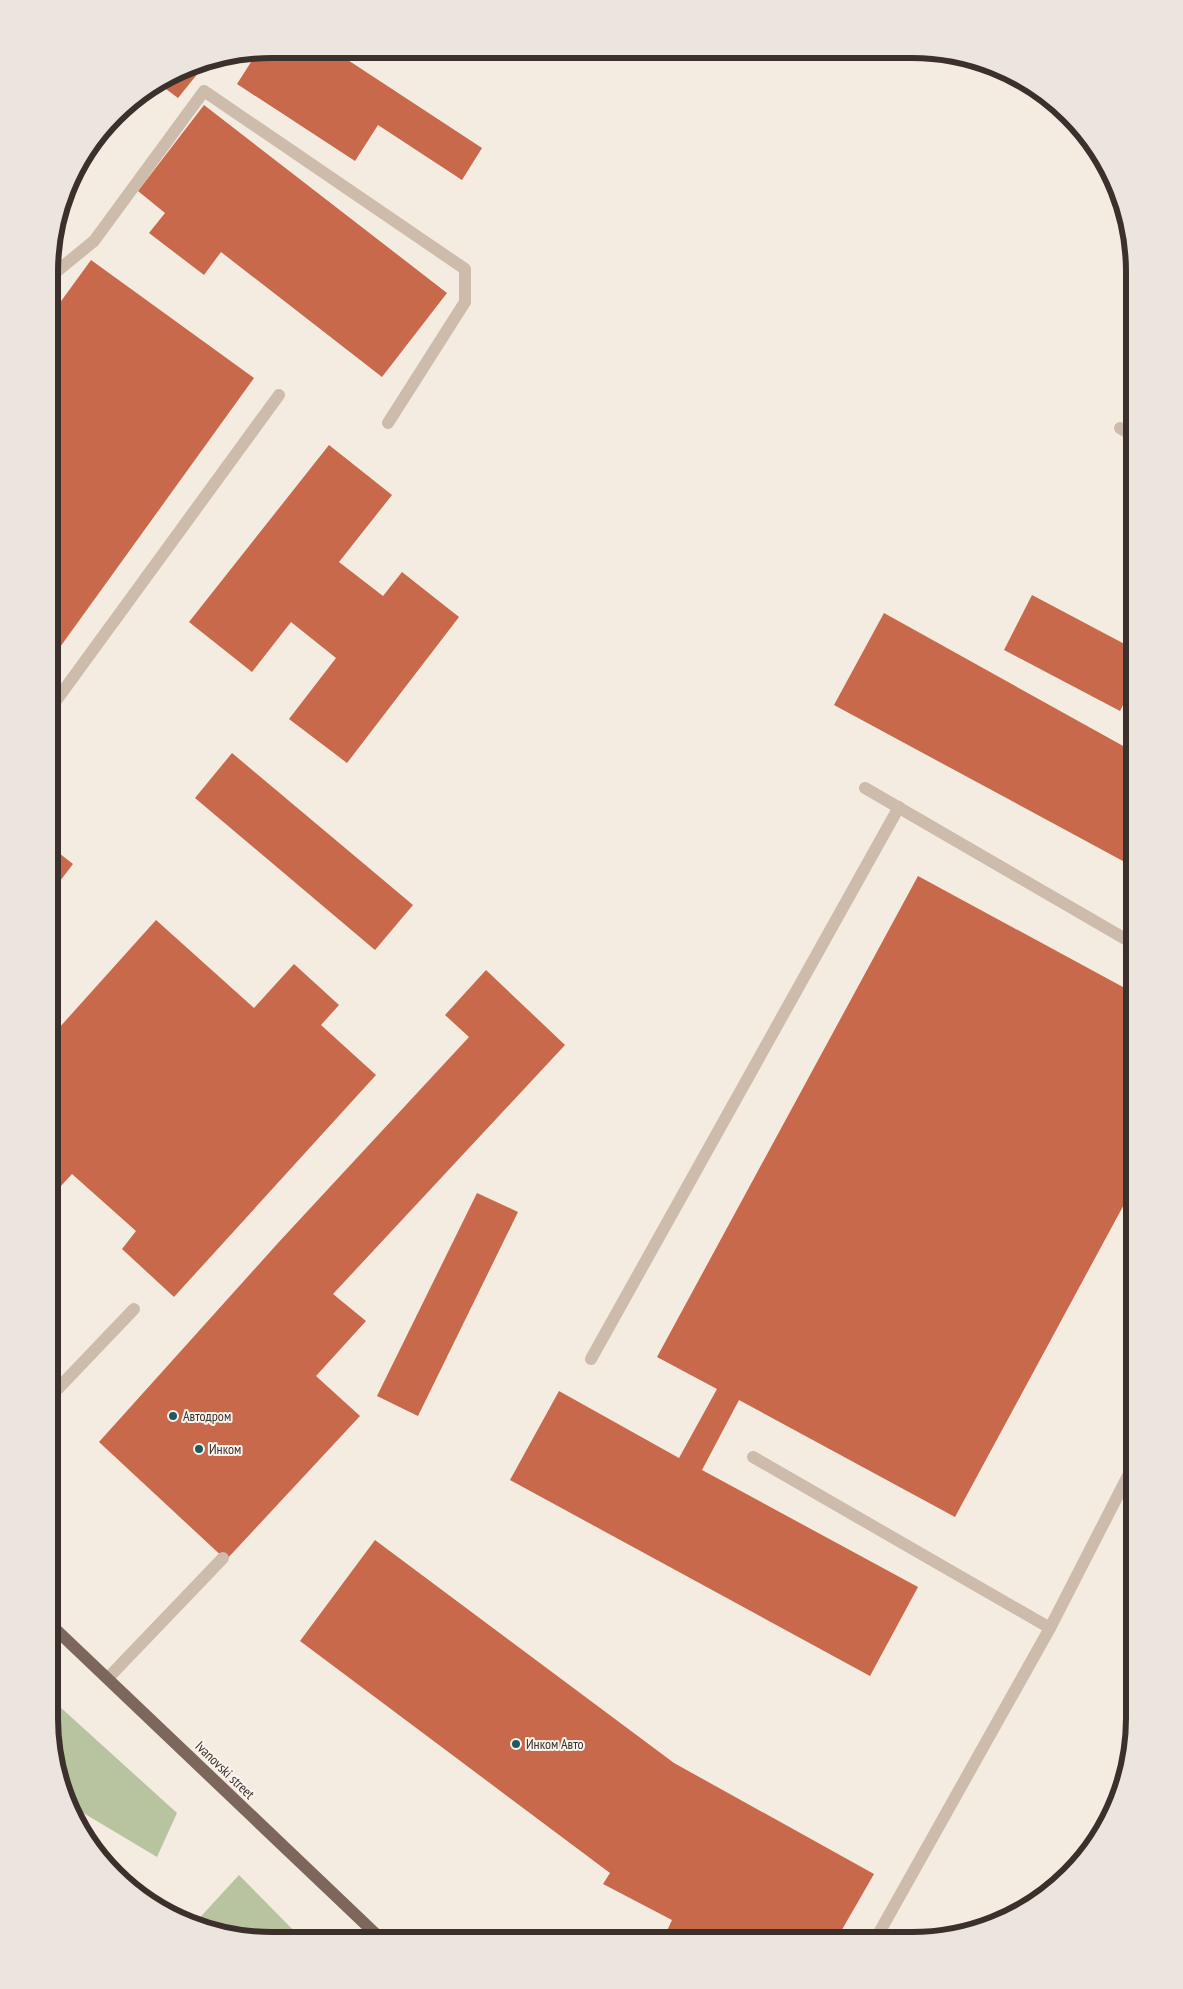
<svg xmlns="http://www.w3.org/2000/svg" width="1183" height="1989" font-family="'PT Sans Narrow',sans-serif">
  <style>
    .green { fill: #b8c4a0 }
    .building { fill: #c8694b }
    .lines { fill: none; stroke-linecap: round; stroke-linejoin: round }
    .minor { stroke: #cdbbac; stroke-width: 12 }
    .major { stroke: #7d675c; stroke-width: 12 }
    .poi-dot { fill: #1f5a5e; stroke: #fbf5ee; stroke-width: 2 }
    .labels { text-anchor: middle; stroke-width: 4; stroke-linejoin: round; paint-order: stroke }
    .poi-label { font-size: 14px; fill: #3b302b; stroke: #fbf5ee; text-anchor: start }
    .street-label { font-size: 14px; fill: #3b302b; stroke: #fbf5ee }
    .rim { fill: none; stroke: #3b302b; stroke-width: 6 }
  </style>
  <rect width="100%" height="100%" fill="#f4ebe1"/>
  <g class="green">
    <polygon points="49,1697 177,1813 157,1857 65,1802 49,1718"/>
    <polygon points="239,1875 302,1939 242,1938 193,1925"/>
  </g>
  <g class="building">
    <polygon points="271,49 331,49 482,148 462,180 378,125 355,161 237,84 258,51"/>
    <polygon points="207,62 178,98 158,83 186,66"/>
    <polygon points="204,105 447,293 382,377 221,252 204,275 149,233 165,213 138,191"/>
    <polygon points="91,260 254,378 50,661 51,315"/>
    <polygon points="329,445 392,495 339,562 383,596 402,572 459,617 347,763 289,719 336,658 291,622 252,672 189,622"/>
    <polygon points="1032,595 1134,649 1134,684 1120,711 1004,650"/>
    <polygon points="884,613 1134,752 1134,867 834,705"/>
    <polygon points="232,753 413,905 375,950 195,798"/>
    <polygon points="50,846 73,864 50,894"/>
    <polygon points="918,876 1134,993 1134,1186 955,1517 739,1400 702,1470 918,1587 870,1676 510,1480 559,1391 679,1458 717,1389 657,1357"/>
    <polygon points="156,920 254,1008 294,964 339,1005 321,1025 376,1075 174,1297 122,1249 136,1231 72,1174 49,1199 50,1038"/>
    <polygon points="486,970 565,1045 333,1294 366,1321 316,1376 360,1416 226,1560 99,1442 278,1243 469,1037 445,1015"/>
    <polygon points="477,1193 518,1212 418,1416 377,1396"/>
    <polygon points="375,1540 674,1763 874,1874 836,1940 676,1940 666,1933 672,1920 603,1884 610,1873 300,1641"/>
  </g>
  <g class="lines">
    <g class="minor">
      <polyline points="51,276 94,241 204,91 465,269 465,302 388,423"/>
      <polyline points="1120,428 1134,436"/>
      <polyline points="50,709 279,395"/>
      <polyline points="865,788 1134,944"/>
      <polyline points="591,1359 899,807"/>
      <polyline points="49,1398 134,1309"/>
      <polyline points="753,1457 1050,1628"/>
      <polyline points="108,1678 223,1558"/>
      <polyline points="875,1940 1050,1628 1134,1464"/>
    </g>
    <polyline class="major" points="49,1623 381,1939"/>
  </g>
  <g class="poi-dot">
    <circle cx="173" cy="1416" r="5"/>
    <circle cx="199" cy="1449" r="5"/>
    <circle cx="516" cy="1744" r="5"/>
  </g>
  <g class="labels">
    <g class="poi-label">
      <text x="183" y="1421">Автодром</text>
      <text x="209" y="1454">Инком</text>
      <text x="526" y="1749">Инком Авто</text>
    </g>
    <g class="street-label">
      <text transform="translate(225 1770) rotate(44)" y="5">Ivanovski street</text>
    </g>
  </g>
  <path d="M0 0H1183V1989H0ZM272 58H912A214 214 0 0 1 1126 272V1718A214 214 0 0 1 912 1932H272A214 214 0 0 1 58 1718V272A214 214 0 0 1 272 58Z" fill="#ece5de" fill-rule="evenodd"/>
  <path class="rim" d="M272 58H912A214 214 0 0 1 1126 272V1718A214 214 0 0 1 912 1932H272A214 214 0 0 1 58 1718V272A214 214 0 0 1 272 58Z"/>
</svg>
